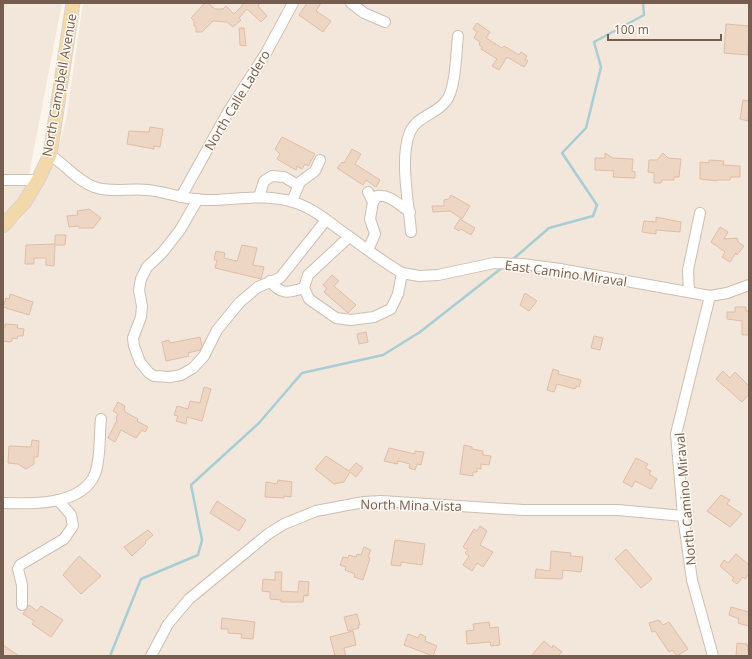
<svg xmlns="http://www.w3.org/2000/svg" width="752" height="659" font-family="'Open Sans',sans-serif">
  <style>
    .residential { fill: #f2e7da }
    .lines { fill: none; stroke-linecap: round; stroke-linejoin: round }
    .stream { stroke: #a8cdd5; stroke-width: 2.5 }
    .building { fill: #eed6c5; stroke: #e0bda7 }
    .minor-casing { stroke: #cdbeb2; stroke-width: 12 }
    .major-casing { stroke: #d8d2ce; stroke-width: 15 }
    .minor { stroke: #fff; stroke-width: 10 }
    .major { stroke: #f3d8aa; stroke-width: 13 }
    .labels { text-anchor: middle; stroke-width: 3; stroke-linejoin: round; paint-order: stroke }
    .street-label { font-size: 13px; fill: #755d50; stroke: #fef9f2 }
  </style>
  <rect width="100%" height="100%" fill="#fbf5eb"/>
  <g class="residential">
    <polygon points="3,3 62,3 26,190 3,217"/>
    <polygon points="83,3 749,3 749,656 3,656 3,235 22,218 54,165 66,120"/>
  </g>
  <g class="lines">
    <g class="stream">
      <polyline points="512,260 549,228 593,216 597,205 562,153 586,128 601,67 594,42 644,15 643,3"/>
      <polyline points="110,656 141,579 198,555 202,540 191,485 259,423 302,373 383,355 420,332 503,267"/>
    </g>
  </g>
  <g class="building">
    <polygon points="205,3 208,3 215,9 223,9 226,6 234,14 243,5 241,3 260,3 258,6 267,16 261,22 247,9 239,18 241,20 233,27 227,22 213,21 202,32 196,32 196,27 194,26 194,21 191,18"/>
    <polygon points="307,3 321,3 316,11 331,21 323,32 299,15"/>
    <polygon points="477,23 490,32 486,38 502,48 504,46 519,55 521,52 527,56 525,59 528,61 524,67 507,57 499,70 492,66 497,59 481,49 482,47 479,45 480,42 474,38 477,32 473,29"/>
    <polygon points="726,24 749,26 748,55 724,53"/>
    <polygon points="239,28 244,28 246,46 240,45"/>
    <polygon points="743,100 749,101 748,121 740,119"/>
    <polygon points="150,127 163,129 160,147 154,146 154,149 127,144 129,131 149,132"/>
    <polygon points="282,137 315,154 308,166 305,164 302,169 297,166 296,170 277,159 280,154 275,149"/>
    <polygon points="352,149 361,154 355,164 380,180 376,187 366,180 363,185 337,168 342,162 344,163"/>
    <polygon points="605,153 613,158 633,159 632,171 635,172 635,178 613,177 614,171 595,170 595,158 605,158"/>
    <polygon points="663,153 668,158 681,159 679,177 674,177 674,180 662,180 661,183 654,183 654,173 648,172 649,160 657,160"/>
    <polygon points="709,160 724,161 723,165 740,166 740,177 731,177 730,180 717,180 717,181 700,179 700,162 709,163"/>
    <polygon points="451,195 470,206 462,219 450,211 433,212 432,206 444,206 444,200 449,199"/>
    <polygon points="89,209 101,218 93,228 79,228 78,226 69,227 67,216 78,215 77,211"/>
    <polygon points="656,217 681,222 680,232 656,230 656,234 642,232 644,221 656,222"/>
    <polygon points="460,219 475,228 471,235 461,229 459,231 454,228"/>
    <polygon points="720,227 728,232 724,239 737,238 738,242 744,246 737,255 736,253 730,262 722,257 725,252 711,242"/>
    <polygon points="55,235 66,235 65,245 55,245 54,266 46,265 46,258 34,258 34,264 25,264 26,245 55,244"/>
    <polygon points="242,245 257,248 253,265 264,267 261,279 215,268 217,260 214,260 216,251 225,253 224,258 237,261"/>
    <polygon points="332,275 339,281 334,286 356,305 348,313 324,292 327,288 323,285"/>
    <polygon points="525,293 537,301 529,311 520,305"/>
    <polygon points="10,294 33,302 29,315 3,307 6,298 9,299"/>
    <polygon points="735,307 746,307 746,311 749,311 749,335 742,335 742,321 727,319 727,312 735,312"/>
    <polygon points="5,324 18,325 17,328 24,329 23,336 18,336 17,339 12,338 12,341 9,342 3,341 3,327 5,327"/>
    <polygon points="366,332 368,342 359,344 357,334"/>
    <polygon points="594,336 603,338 600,350 591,348"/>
    <polygon points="200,337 202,346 200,350 188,353 189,356 166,361 162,342 169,340 170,343"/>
    <polygon points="553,369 559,371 558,374 581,380 579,387 577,386 575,389 557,384 554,392 547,390"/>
    <polygon points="723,371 730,378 735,372 749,386 749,394 742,402 716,379"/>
    <polygon points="204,387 211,389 202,421 187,417 186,424 176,421 178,416 174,415 177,406 188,409 190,401 200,403"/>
    <polygon points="118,402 125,406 124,409 125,412 138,419 137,421 148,427 145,432 142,430 136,438 121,430 115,442 108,438 117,420 116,418 118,414 113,411"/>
    <polygon points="32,440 39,441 38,457 34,457 34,464 26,469 18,464 8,463 9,446 31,447"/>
    <polygon points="464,445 472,447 472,449 483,451 483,455 491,456 489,465 481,464 481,469 477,468 477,472 473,472 473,476 460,474"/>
    <polygon points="389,448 415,454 415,451 424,452 421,465 417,464 415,470 409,468 410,464 398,461 397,464 384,461"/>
    <polygon points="326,456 349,471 356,463 363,468 356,477 350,472 344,482 334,484 315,469"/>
    <polygon points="636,458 648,464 645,468 651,471 649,474 657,479 651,489 635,481 632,487 623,482"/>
    <polygon points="278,480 292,482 291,497 284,496 284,498 265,497 266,482 277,484"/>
    <polygon points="721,495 730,500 727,504 742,514 730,527 707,511"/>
    <polygon points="217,501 246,520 239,531 210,513"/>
    <polygon points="480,526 487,531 480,545 493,552 483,567 477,563 472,571 463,565 469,556 465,553 468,550 463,547 474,529 477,531"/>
    <polygon points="148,530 153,535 145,542 146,543 132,556 124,547"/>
    <polygon points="395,540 425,544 422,565 401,562 401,566 391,565"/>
    <polygon points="364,547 371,550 368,557 370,558 363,580 354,577 355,574 345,570 346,567 340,565 343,557 348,558 349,555 356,557 357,554 361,555"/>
    <polygon points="626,549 652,579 641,588 615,559"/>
    <polygon points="551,551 571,553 570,556 583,557 581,572 563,570 562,579 535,578 536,569 550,571"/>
    <polygon points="736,554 749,565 749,574 745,579 743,577 737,584 732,580 734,578 720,566 724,560 728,563"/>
    <polygon points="79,556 101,576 81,594 63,575"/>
    <polygon points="275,572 282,572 281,591 298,592 299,581 309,582 308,596 304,595 303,602 281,602 281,600 270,599 270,592 262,591 263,579 275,580"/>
    <polygon points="29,605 37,611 41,606 63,620 51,637 32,624 34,621 23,614"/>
    <polygon points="731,607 749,612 749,626 738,623 739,619 729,615"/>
    <polygon points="357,614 360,625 358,625 359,628 348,631 344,617"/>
    <polygon points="222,618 255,622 253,639 241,638 242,634 228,633 228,629 221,629"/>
    <polygon points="659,620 663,625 669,622 688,649 677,656 672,650 669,652 655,631 652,632 649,623"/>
    <polygon points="489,622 490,628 498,627 500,645 491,646 490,642 467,644 466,631 474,630 473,624"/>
    <polygon points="353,631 356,645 344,648 346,656 335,656 330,637"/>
    <polygon points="408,634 418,638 420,634 426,637 425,641 437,646 433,656 404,645"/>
    <polygon points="544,641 552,648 553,645 562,652 558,656 531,656"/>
    <polygon points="737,643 747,644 749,656 736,656"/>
    <polygon points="3,645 19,656 3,656"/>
  </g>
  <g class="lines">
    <defs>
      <g id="minor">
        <polyline points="351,3 364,13 385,22"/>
        <path d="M50 155C66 165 76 180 94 187 111 193 130 188 148 190 168 192 188 201 208 200 236 200 265 193 293 202 311 207 325 219 340 230 360 244 380 260 402 273L419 276 438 275 494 263 523 264 560 269 710 296 727 293 749 285"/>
        <polyline points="3,180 38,180"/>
        <polyline points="368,192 373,202"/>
        <polyline points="181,197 228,112 266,53 293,3"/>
        <polyline points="259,197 264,181 272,176 284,177 298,185"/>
        <polyline points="198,199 180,230 162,253 147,267 141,279 139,290 142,306 141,317 133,338 134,346 140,362 149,373 154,376 170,377 181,375 193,368 204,356 217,330 240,302 258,287 280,278 326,220"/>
        <polyline points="292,201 300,182 315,171 320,160"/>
        <path d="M411 232C409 204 399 158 410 132 417 116 437 114 446 101 456 89 456 52 458 36"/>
        <polyline points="349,237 308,275 304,288 309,299 336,318 351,320 374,317 391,309 398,294 402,273"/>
        <path d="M368 250 375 234 370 219 373 202 377 196C390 194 399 205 410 212"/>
        <path d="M270 281C281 295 288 293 304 288"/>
        <polyline points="689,292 688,270 700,213"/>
        <polyline points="710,296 676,434 683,516 692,580 713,656"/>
        <path d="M3 503C30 504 82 506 95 474 101 458 99 436 101 419"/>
        <polyline points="22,605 22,585 18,569 20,565 64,539 73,526 71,515 58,500"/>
        <polyline points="151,656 168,624 189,599 268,534 284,524 316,511 364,502 381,501 523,510 618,510 683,516"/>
      </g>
      <polyline id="major" points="3,226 24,203 38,180 50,155 73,3"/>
    </defs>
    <use href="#minor" class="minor-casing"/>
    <use href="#major" class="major-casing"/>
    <use href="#minor" class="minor"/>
    <use href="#major" class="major"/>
  </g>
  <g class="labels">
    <g class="street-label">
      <text transform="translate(59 85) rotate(-80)" y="5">North Campbell Avenue</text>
      <text transform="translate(237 100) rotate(-59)" y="5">North Calle Ladero</text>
      <text transform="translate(566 273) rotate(8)" y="5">East Camino Miraval</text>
      <text transform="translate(685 499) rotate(-95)" y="5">North Camino Miraval</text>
      <text transform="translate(411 505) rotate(1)" y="5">North Mina Vista</text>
    </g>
  </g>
  <rect width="752" height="659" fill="none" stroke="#755d50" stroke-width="8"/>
  <path d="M608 34v6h113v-6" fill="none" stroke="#755d50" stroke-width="2"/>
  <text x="614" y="34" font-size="12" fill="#755d50" stroke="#fef9f2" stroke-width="3" paint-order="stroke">100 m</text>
</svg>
